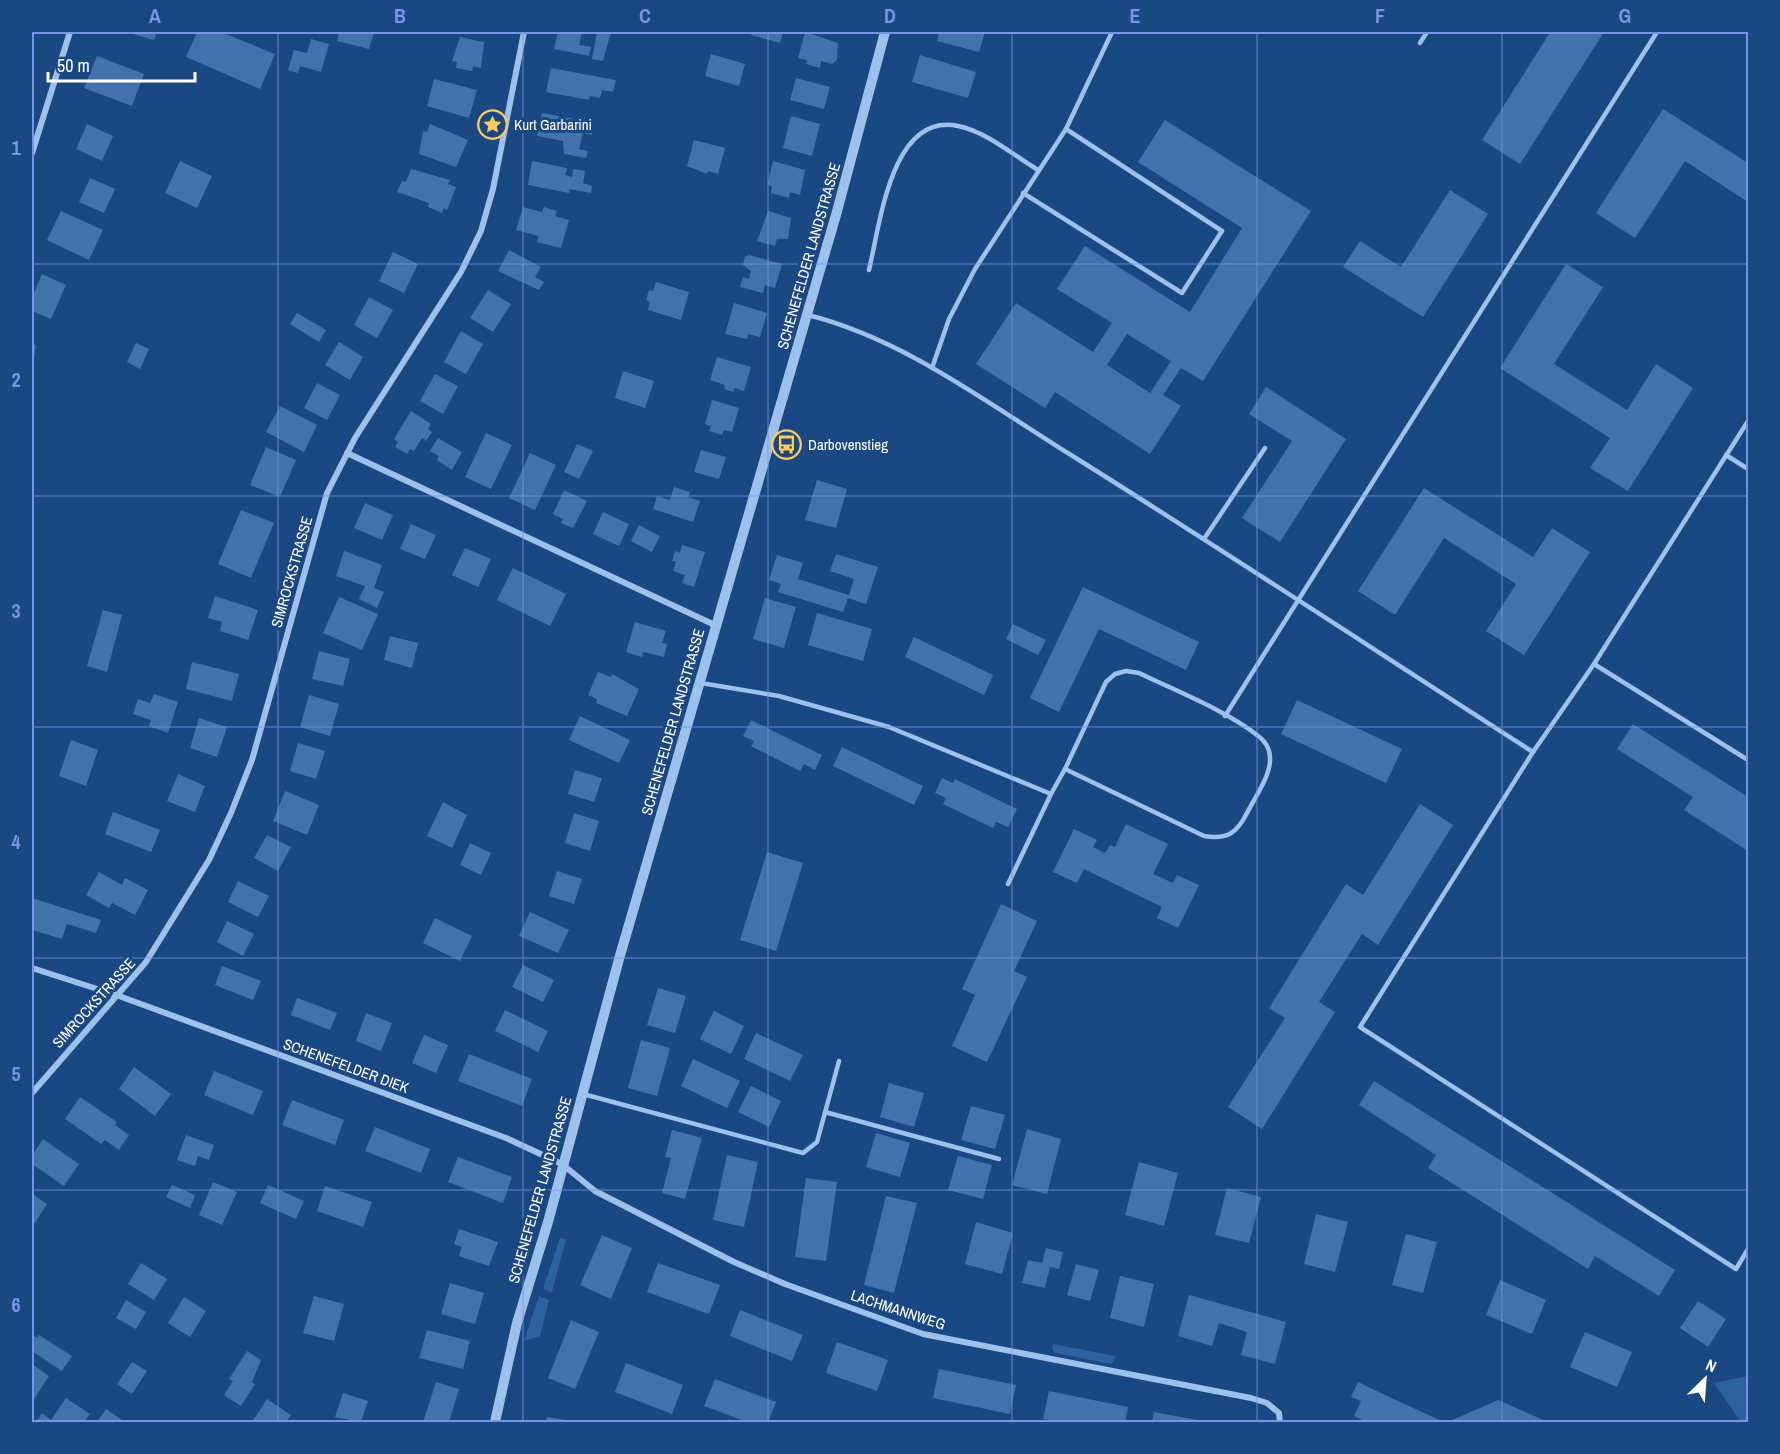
<svg xmlns="http://www.w3.org/2000/svg" width="1780" height="1454" font-family="'Archivo Narrow',sans-serif">
  <style>
    .green { fill: #2d62a1 }
    .building { fill: #4272ab; fill-rule: evenodd }
    .lines { fill: none; stroke-linecap: round; stroke-linejoin: round }
    .service { stroke: #9ec1eb; stroke-width: 4.5 }
    .minor { stroke: #9ec1eb; stroke-width: 6 }
    .tertiary { stroke: #9ec1eb; stroke-width: 10 }
    .grid { fill: none; stroke: #7795e8; stroke-width: 1.5; stroke-opacity: 0.55 }
    .labels { text-anchor: middle; stroke-width: 6; stroke-linejoin: round; paint-order: stroke }
    .poi-label { font-size: 15px; fill: #fff; stroke: #1a4882; text-anchor: start }
    .street-label { font-size: 15px; fill: #fff; stroke: #1a4882 }
    .neatline { fill: none; stroke: #7795e8; stroke-width: 2 }
    .grid-label { font-size: 20px; text-anchor: middle; font-weight: bold; fill: #7795e8 }
  </style>
  <rect width="100%" height="100%" fill="#1a4882"/>
  <g class="green">
    <polygon points="540,1172 544,1188 538,1209 532,1206"/>
    <polygon points="560,1238 566,1239 552,1292 543,1289"/>
    <polygon points="539,1296 549,1300 540,1336 524,1341"/>
    <polygon points="1053,1344 1115,1356 1114,1361 1111,1364 1055,1353 1052,1349"/>
    <polygon points="1748,1376 1748,1422 1741,1422 1714,1383"/>
  </g>
  <g class="building">
    <polygon points="126,32 157,32 154,40"/>
    <polygon points="197,32 221,32 275,54 260,89 186,57"/>
    <polygon points="339,32 374,32 369,49 337,41"/>
    <polygon points="558,32 582,32 579,45 591,47 589,56 554,49"/>
    <polygon points="597,32 611,32 603,61 592,59"/>
    <polygon points="752,32 783,32 780,43 751,35"/>
    <polygon points="805,32 838,43 837,60 832,64 821,61 820,68 806,64 807,60 798,58"/>
    <polygon points="939,32 985,32 979,52 937,41"/>
    <polygon points="1545,32 1604,32 1520,164 1482,140 1549,34"/>
    <polygon points="460,37 484,42 481,68 473,66 472,71 456,68 457,62 452,61"/>
    <polygon points="311,39 329,44 321,72 300,66 298,73 288,70 294,50 307,53"/>
    <polygon points="711,54 745,64 739,86 705,76"/>
    <polygon points="920,55 976,72 968,98 912,82"/>
    <polygon points="97,56 144,74 132,106 84,88"/>
    <polygon points="551,68 616,80 613,92 602,90 600,98 590,96 589,100 546,92"/>
    <polygon points="796,78 830,87 824,109 790,100"/>
    <polygon points="434,79 477,90 469,118 427,106"/>
    <polygon points="1663,109 1748,163 1748,202 1685,161 1635,238 1596,213"/>
    <polygon points="542,113 574,119 572,131 581,133 583,121 594,124 592,135 583,133 579,149 588,151 586,158 564,154 563,141 537,136"/>
    <polygon points="791,116 820,124 812,156 783,148"/>
    <path d="M1165 120 1311 211 1203 381 1181 368 1163 395 1181 406 1150 454 1055 392 1045 408 976 364 1016 303 1093 352 1112 323 1057 289 1085 246 1190 312 1242 228 1138 162ZM1127 334 1171 361 1150 393 1107 365Z"/>
    <polygon points="87,124 113,136 102,161 76,149"/>
    <polygon points="430,124 468,140 456,167 419,154 423,131 427,132"/>
    <polygon points="694,140 725,148 718,174 708,171 707,174 687,166"/>
    <polygon points="180,161 212,176 197,208 165,193"/>
    <polygon points="532,161 567,168 565,175 572,177 573,169 585,171 583,183 592,186 591,193 570,189 569,193 528,185"/>
    <polygon points="773,161 805,170 800,195 790,192 789,198 771,193 772,186 767,185"/>
    <polygon points="411,169 450,180 448,184 456,187 447,210 444,208 442,213 428,207 429,203 397,192 402,181 406,182"/>
    <polygon points="90,178 115,189 104,213 79,202"/>
    <polygon points="1450,190 1488,214 1423,317 1343,267 1360,241 1401,267"/>
    <polygon points="523,207 542,212 544,207 557,211 555,216 569,220 561,248 537,242 539,236 516,230"/>
    <polygon points="61,211 103,230 89,260 47,240"/>
    <polygon points="768,211 791,218 788,239 777,239 775,246 757,241"/>
    <polygon points="509,250 541,267 535,277 544,282 539,290 498,271"/>
    <polygon points="393,252 418,264 404,293 379,281"/>
    <polygon points="749,255 782,264 775,288 765,285 763,293 740,287 743,277 749,279 751,271 743,265 745,257"/>
    <polygon points="1566,264 1603,287 1554,364 1627,410 1656,364 1693,388 1628,491 1590,468 1610,438 1500,368"/>
    <polygon points="42,274 66,285 51,319 32,311 32,297"/>
    <polygon points="656,282 689,292 681,320 648,310 650,302 646,300 649,290 653,291"/>
    <polygon points="488,290 511,304 493,332 470,318"/>
    <polygon points="369,297 393,310 377,338 354,325"/>
    <polygon points="734,303 767,313 760,337 748,334 747,339 725,334"/>
    <polygon points="297,313 326,330 319,342 290,324"/>
    <polygon points="461,331 483,344 466,374 444,362"/>
    <polygon points="339,342 363,357 350,380 325,365"/>
    <polygon points="136,343 149,349 140,369 127,362"/>
    <polygon points="32,344 36,345 33,364 32,364"/>
    <polygon points="717,357 751,367 744,391 735,388 733,392 724,389 725,385 710,380"/>
    <polygon points="623,371 654,381 645,408 615,398"/>
    <polygon points="435,374 458,386 443,414 420,401"/>
    <polygon points="317,383 340,395 327,420 304,408"/>
    <polygon points="1266,387 1346,439 1280,542 1242,518 1292,441 1249,414"/>
    <polygon points="712,400 739,408 732,432 724,430 722,435 709,431 711,426 705,424"/>
    <polygon points="280,406 317,425 304,452 266,432"/>
    <polygon points="411,411 431,424 428,429 432,432 426,441 422,438 414,451 410,449 407,454 395,447 398,442 394,439"/>
    <polygon points="486,433 512,445 491,489 465,477"/>
    <polygon points="438,438 462,452 452,470 437,460 439,456 430,451"/>
    <polygon points="577,444 593,451 579,479 564,472"/>
    <polygon points="266,447 296,460 280,497 250,485"/>
    <polygon points="701,450 726,457 719,479 694,472"/>
    <polygon points="530,453 556,465 535,510 509,498"/>
    <polygon points="817,480 847,489 836,528 805,520"/>
    <polygon points="674,487 690,492 688,497 700,501 693,522 653,509 657,496 670,500"/>
    <polygon points="1424,488 1533,557 1552,528 1590,552 1524,655 1486,631 1516,584 1444,538 1395,615 1358,591"/>
    <polygon points="564,490 587,501 573,528 561,523 563,519 553,514"/>
    <polygon points="365,503 393,515 382,540 354,528"/>
    <polygon points="241,510 274,523 251,578 218,564"/>
    <polygon points="603,512 629,524 619,546 593,534"/>
    <polygon points="411,524 436,535 425,559 400,549"/>
    <polygon points="639,525 660,536 652,552 631,541"/>
    <polygon points="682,545 705,552 694,587 682,583 685,575 673,571 676,562 672,561 675,551 680,553"/>
    <polygon points="465,548 491,559 478,587 452,575"/>
    <polygon points="344,551 382,565 374,588 384,592 377,608 359,599 365,586 336,576"/>
    <polygon points="836,554 878,567 866,604 848,598 843,612 778,592 781,584 769,580 777,555 803,563 798,579 849,595 854,579 830,571"/>
    <polygon points="513,568 566,594 550,626 497,600"/>
    <polygon points="1083,587 1199,642 1186,670 1099,629 1059,712 1030,698"/>
    <polygon points="215,596 258,610 248,640 220,631 222,622 208,618"/>
    <polygon points="339,597 378,614 362,650 323,633"/>
    <polygon points="765,598 796,607 784,648 753,639"/>
    <polygon points="103,610 122,615 107,672 87,666"/>
    <polygon points="817,613 872,629 863,661 808,645"/>
    <polygon points="635,622 666,631 662,643 667,644 664,657 643,652 642,657 626,652"/>
    <polygon points="1013,624 1046,640 1038,655 1006,639"/>
    <polygon points="390,636 418,643 412,668 384,660"/>
    <polygon points="914,637 993,675 984,695 905,657"/>
    <polygon points="319,651 350,659 343,686 312,679"/>
    <polygon points="192,662 239,674 232,701 186,689"/>
    <polygon points="598,672 611,677 612,674 639,689 627,716 596,703 597,699 588,695"/>
    <polygon points="154,694 178,702 168,733 149,726 151,720 133,714 138,699 150,703"/>
    <polygon points="309,695 339,704 330,736 300,727"/>
    <polygon points="1297,700 1402,749 1386,783 1281,734"/>
    <polygon points="580,716 630,740 619,763 569,740"/>
    <polygon points="199,718 227,727 217,757 190,748"/>
    <polygon points="751,720 822,755 815,770 804,764 800,771 751,746 754,741 743,736"/>
    <polygon points="1633,724 1748,797 1748,851 1684,810 1693,797 1617,749"/>
    <polygon points="71,740 98,750 86,786 59,776"/>
    <polygon points="298,743 325,751 316,779 290,771"/>
    <polygon points="842,747 923,786 914,805 833,766"/>
    <polygon points="575,770 602,778 594,802 568,794"/>
    <polygon points="178,774 205,786 195,812 167,801"/>
    <polygon points="942,778 953,783 955,779 1017,809 1008,827 996,822 993,828 943,804 946,798 935,793"/>
    <polygon points="285,791 319,805 307,835 273,821"/>
    <polygon points="443,802 467,815 452,848 427,836"/>
    <polygon points="1420,804 1453,825 1378,945 1362,934 1319,1002 1335,1012 1262,1129 1228,1107 1285,1018 1269,1008 1346,884 1363,895"/>
    <polygon points="113,812 160,830 151,852 105,834"/>
    <polygon points="574,813 599,821 590,851 565,843"/>
    <polygon points="1126,824 1168,844 1153,874 1173,883 1177,875 1199,885 1178,928 1157,918 1162,907 1084,869 1077,883 1053,872 1074,829 1097,840 1093,847 1105,853 1110,845 1115,847"/>
    <polygon points="267,835 291,847 278,871 254,858"/>
    <polygon points="470,843 491,853 481,875 460,865"/>
    <polygon points="767,852 803,863 776,951 740,940"/>
    <polygon points="557,871 582,879 574,904 549,896"/>
    <polygon points="99,872 122,885 125,878 148,890 135,915 112,903 109,908 86,895"/>
    <polygon points="238,881 269,896 258,917 228,902"/>
    <polygon points="32,898 101,920 96,933 67,924 62,939 32,930"/>
    <polygon points="1001,904 1037,921 1014,971 1027,977 987,1062 952,1046 975,995 962,989"/>
    <polygon points="530,912 569,930 558,953 519,936"/>
    <polygon points="435,918 472,936 460,961 423,943"/>
    <polygon points="227,921 254,934 243,956 217,942"/>
    <polygon points="523,965 554,980 543,1002 512,987"/>
    <polygon points="222,966 261,981 253,1000 215,985"/>
    <polygon points="658,988 686,996 675,1033 647,1025"/>
    <polygon points="297,998 337,1013 330,1030 291,1015"/>
    <polygon points="505,1010 548,1031 538,1052 495,1031"/>
    <polygon points="714,1011 744,1026 731,1054 700,1039"/>
    <polygon points="366,1013 392,1023 381,1051 356,1041"/>
    <polygon points="756,1033 803,1055 790,1081 744,1059"/>
    <polygon points="424,1035 448,1045 436,1073 412,1063"/>
    <polygon points="641,1040 670,1048 657,1096 628,1088"/>
    <polygon points="469,1054 532,1079 522,1106 458,1081"/>
    <polygon points="693,1059 740,1081 727,1108 681,1086"/>
    <polygon points="134,1067 171,1094 155,1116 119,1089"/>
    <polygon points="214,1071 263,1091 253,1115 204,1095"/>
    <polygon points="1374,1081 1675,1270 1659,1296 1595,1256 1588,1269 1428,1168 1436,1155 1359,1105"/>
    <polygon points="889,1083 924,1093 914,1127 880,1117"/>
    <polygon points="751,1086 781,1101 769,1127 738,1112"/>
    <polygon points="80,1097 117,1122 115,1125 129,1135 119,1150 105,1140 101,1144 65,1119"/>
    <polygon points="292,1100 344,1120 335,1145 282,1125"/>
    <polygon points="971,1106 1005,1115 995,1149 961,1140"/>
    <polygon points="375,1127 430,1149 421,1173 365,1151"/>
    <polygon points="1027,1129 1061,1139 1047,1194 1012,1185"/>
    <polygon points="672,1130 702,1138 685,1199 662,1193 671,1158 665,1157"/>
    <polygon points="876,1133 910,1143 900,1177 866,1167"/>
    <polygon points="186,1135 214,1145 209,1160 198,1156 195,1166 177,1160"/>
    <polygon points="43,1139 79,1164 64,1186 32,1164 32,1156"/>
    <polygon points="727,1155 758,1162 744,1227 713,1220"/>
    <polygon points="958,1156 992,1165 983,1199 948,1190"/>
    <polygon points="458,1157 512,1177 503,1203 448,1182"/>
    <polygon points="1139,1162 1178,1173 1164,1226 1125,1215"/>
    <polygon points="806,1178 837,1182 826,1261 795,1257"/>
    <polygon points="213,1182 237,1192 222,1225 199,1215"/>
    <polygon points="172,1185 195,1195 190,1208 166,1197"/>
    <polygon points="268,1185 304,1201 296,1219 260,1203"/>
    <polygon points="325,1186 372,1202 363,1227 317,1211"/>
    <polygon points="1227,1188 1261,1197 1249,1243 1215,1235"/>
    <polygon points="32,1194 47,1204 34,1224 32,1223"/>
    <polygon points="886,1196 917,1203 894,1293 864,1285"/>
    <polygon points="1316,1214 1348,1222 1335,1272 1304,1264"/>
    <polygon points="976,1222 1013,1233 1002,1274 965,1264"/>
    <polygon points="459,1229 498,1242 489,1266 459,1256 462,1247 454,1244"/>
    <polygon points="1406,1234 1437,1242 1423,1293 1392,1285"/>
    <polygon points="602,1235 632,1248 611,1299 580,1285"/>
    <polygon points="1046,1248 1063,1252 1059,1269 1050,1267 1045,1288 1022,1283 1028,1260 1042,1263"/>
    <polygon points="141,1263 167,1279 154,1300 128,1284"/>
    <polygon points="658,1263 720,1285 709,1314 647,1292"/>
    <polygon points="1076,1264 1099,1270 1090,1301 1067,1295"/>
    <polygon points="1120,1276 1154,1284 1144,1327 1110,1318"/>
    <polygon points="1500,1280 1546,1300 1532,1334 1486,1315"/>
    <polygon points="450,1283 484,1293 475,1324 441,1314"/>
    <polygon points="1189,1295 1286,1322 1275,1364 1241,1355 1247,1332 1219,1323 1212,1346 1178,1336"/>
    <polygon points="314,1296 344,1304 334,1341 303,1333"/>
    <polygon points="184,1297 206,1311 190,1337 168,1323"/>
    <polygon points="126,1300 146,1312 136,1329 116,1318"/>
    <polygon points="1698,1301 1726,1319 1708,1347 1680,1328"/>
    <polygon points="740,1310 803,1335 792,1361 730,1336"/>
    <polygon points="571,1320 599,1332 575,1389 548,1378"/>
    <polygon points="427,1330 470,1341 463,1369 419,1358"/>
    <polygon points="1585,1332 1632,1352 1617,1387 1570,1367"/>
    <polygon points="32,1334 37,1338 39,1335 72,1356 62,1371 32,1351"/>
    <polygon points="837,1342 888,1360 877,1391 826,1373"/>
    <polygon points="247,1351 261,1360 252,1382 255,1384 241,1406 224,1395 233,1381 229,1379"/>
    <polygon points="132,1362 147,1371 132,1394 117,1384"/>
    <polygon points="626,1363 683,1385 672,1414 615,1392"/>
    <polygon points="32,1364 49,1376 32,1402"/>
    <polygon points="939,1369 1016,1385 1010,1414 933,1398"/>
    <polygon points="715,1379 776,1402 768,1422 747,1422 704,1406"/>
    <polygon points="436,1382 459,1389 449,1422 423,1422"/>
    <polygon points="1358,1382 1387,1396 1444,1422 1367,1422 1354,1416 1361,1401 1351,1397"/>
    <polygon points="1049,1391 1128,1407 1125,1422 1062,1422 1043,1419"/>
    <polygon points="343,1393 368,1401 361,1422 335,1417"/>
    <polygon points="66,1398 90,1414 84,1422 36,1422 42,1413 51,1420"/>
    <polygon points="267,1399 291,1415 286,1422 252,1422"/>
    <polygon points="1498,1400 1548,1422 1448,1422"/>
    <polygon points="106,1409 125,1422 97,1422"/>
    <polygon points="1154,1412 1203,1421 1202,1422 1152,1422"/>
    <polygon points="547,1417 572,1421 572,1422 546,1422"/>
  </g>
  <g class="lines">
    <g class="service">
      <polyline points="1420,43 1427,32"/>
      <polyline points="1023,193 1182,293 1222,231 1066,129"/>
      <path d="M869 270C880 225 891 112 958 126 987 132 1013 155 1038 170"/>
      <path d="M808 315C904 339 987 403 1071 455 1226 552 1379 653 1533 752"/>
      <polyline points="932,368 949,319 975,269 1066,129 1112,32"/>
      <polyline points="1748,421 1594,664 1533,752 1360,1027 1736,1269 1748,1249"/>
      <polyline points="1726,455 1748,469"/>
      <polyline points="1204,539 1265,448"/>
      <polyline points="1594,664 1748,760"/>
      <path d="M1126 671 1139 673C1174 690 1227 711 1257 735 1264 740 1270 748 1270 758 1271 775 1255 797 1247 813 1237 833 1227 840 1204 836L1065 769 1106 682 1115 674Z"/>
      <polyline points="701,683 779,696 889,727 1051,794 1065,769"/>
      <polyline points="1225,716 1657,32"/>
      <polyline points="1008,884 1051,794"/>
      <polyline points="583,1094 803,1153 817,1142 839,1061"/>
      <polyline points="825,1112 999,1159"/>
    </g>
    <g class="minor">
      <polyline points="32,153 70,32"/>
      <polyline points="347,453 717,626"/>
      <polyline points="32,968 119,996 506,1138 562,1164 595,1191 734,1262 785,1284 923,1334 1251,1398 1267,1403 1279,1413 1280,1422"/>
      <polyline points="32,1093 146,962 209,860 231,813 252,760 327,493 355,438 461,272 481,231 493,189 524,32"/>
    </g>
    <polyline class="tertiary" points="495,1422 517,1323 548,1222 619,959 836,215 885,32"/>
  </g>
  <path class="grid" d="M278 32V1422M523 32V1422M768 32V1422M1012 32V1422M1257 32V1422M1502 32V1422M32 264H1748M32 496H1748M32 727H1748M32 958H1748M32 1190H1748"/>
  <defs>
    <symbol id="sight-ring" viewBox="-11 -11 22 22"><circle r="9.5" fill="#1a4882" stroke="#fdcd59" stroke-width="1.5"/><path d="M0-6L1.8-2.2L6-1.7L2.9 1.2L3.7 5.4L0 3.3L-3.7 5.4L-2.9 1.2L-6-1.7L-1.8-2.2Z" fill="#fdcd59"/></symbol>
    <symbol id="bus-ring" viewBox="-11 -11 22 22"><circle r="9.5" fill="#1a4882" stroke="#fdcd59" stroke-width="1.5"/><path d="M-5-6H5V4H4V6H2V4H-2V6H-4V4H-5ZM-3.5-4V0h7V-4ZM-3.5 1.2v1.5H-2V1.2ZM2 1.2v1.5H3.5V1.2Z" fill="#fdcd59"/></symbol>
  </defs>
  <g fill-rule="evenodd">
    <use href="#sight-ring" x="476" y="108" width="33" height="33"/>
    <use href="#bus-ring" x="770" y="428" width="33" height="33"/>
  </g>
  <g class="labels">
    <g class="poi-label">
      <text x="514" y="130">Kurt Garbarini</text>
      <text x="808" y="450">Darbovenstieg</text>
    </g>
    <g class="street-label">
      <text transform="translate(809 256) rotate(-74)" y="5">SCHENEFELDER LANDSTRASSE</text>
      <text transform="translate(292 572) rotate(-74)" y="5">SIMROCKSTRASSE</text>
      <text transform="translate(673 722) rotate(-74)" y="5">SCHENEFELDER LANDSTRASSE</text>
      <text transform="translate(94 1003) rotate(-48)" y="5">SIMROCKSTRASSE</text>
      <text transform="translate(346 1066) rotate(20)" y="5">SCHENEFELDER DIEK</text>
      <text transform="translate(540 1190) rotate(-74)" y="5">SCHENEFELDER LANDSTRASSE</text>
      <text transform="translate(898 1310) rotate(18)" y="5">LACHMANNWEG</text>
    </g>
  </g>
  <rect width="1780" height="1454" fill="none" stroke="#1a4882" stroke-width="66"/>
  <g transform="translate(1705 1379) rotate(25)" stroke="#1a4882" stroke-width="4.5" paint-order="stroke">
  <path d="M0-4.5L10 22L0 15L-10 22Z" fill="#ffffff"/>
  <text y="-9" font-size="16" font-weight="bold" text-anchor="middle" fill="#ffffff">N</text>
  </g>
  <path d="M48 72v9h147v-9" fill="none" stroke="#ffffff" stroke-width="3"/>
  <text x="57" y="72" font-size="18" fill="#ffffff" stroke="#1a4882" stroke-width="4.5" paint-order="stroke">50 m</text>
  <rect x="33" y="33" width="1714" height="1388" class="neatline"/>
  <g class="grid-label">
    <text x="155" y="23">A</text>
    <text x="400" y="23">B</text>
    <text x="645" y="23">C</text>
    <text x="890" y="23">D</text>
    <text x="1135" y="23">E</text>
    <text x="1380" y="23">F</text>
    <text x="1625" y="23">G</text>
    <text x="16" y="155">1</text>
    <text x="16" y="387">2</text>
    <text x="16" y="618">3</text>
    <text x="16" y="849">4</text>
    <text x="16" y="1081">5</text>
    <text x="16" y="1312">6</text>
  </g>
</svg>
